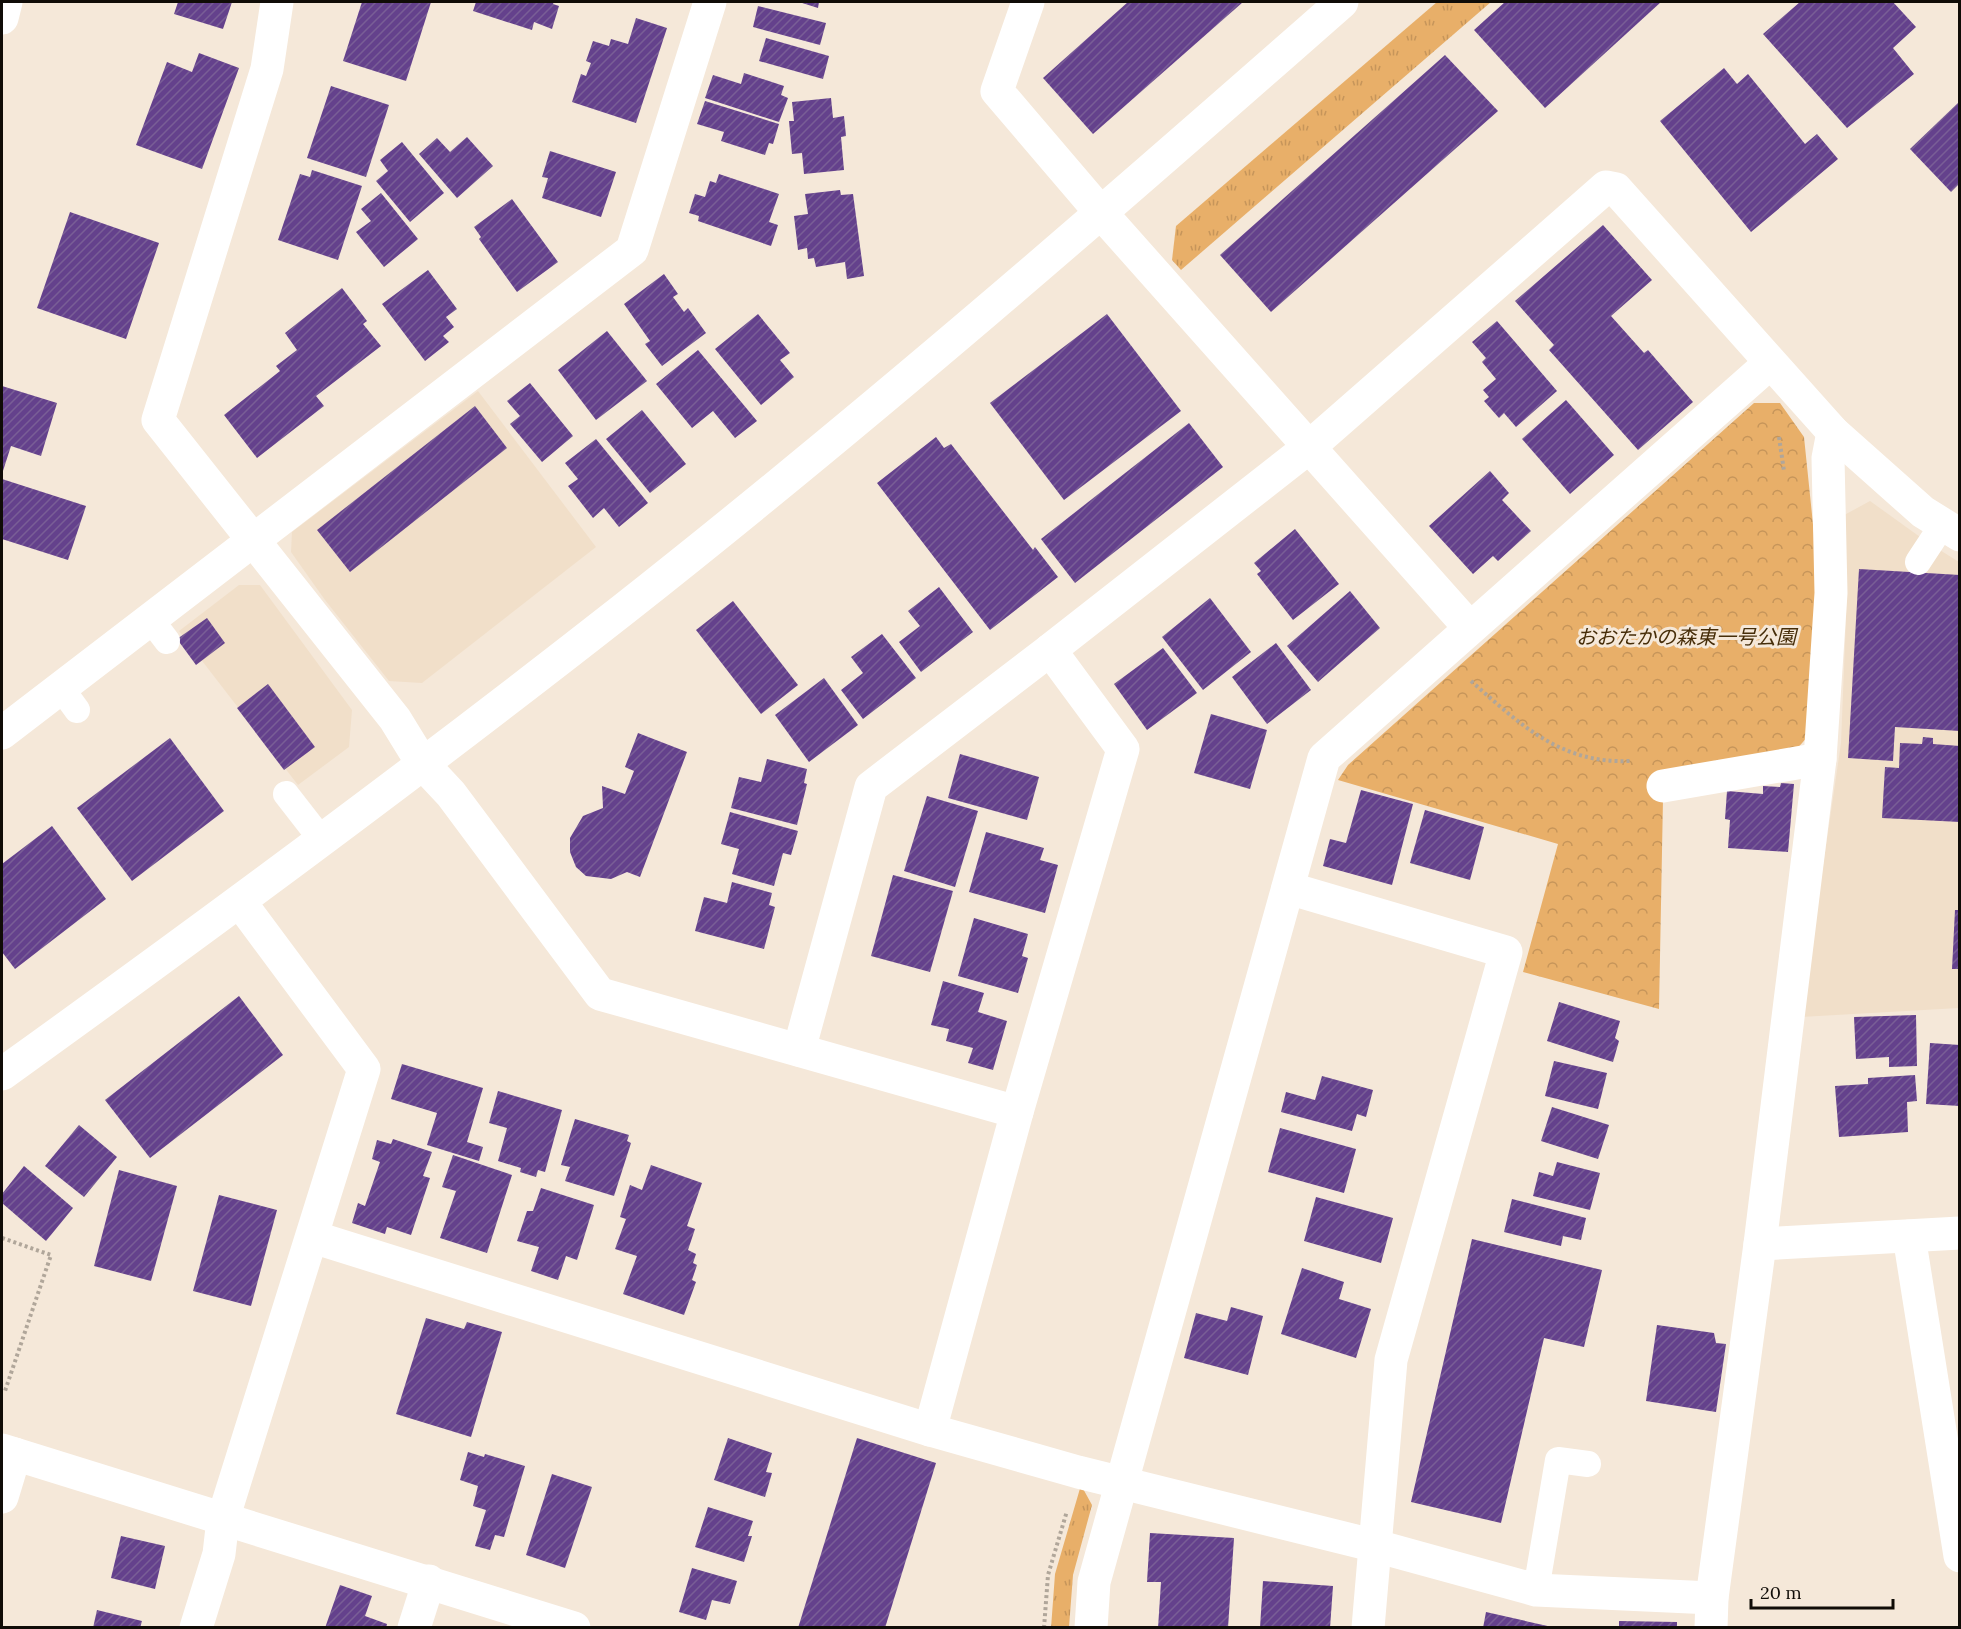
<svg xmlns="http://www.w3.org/2000/svg" width="1961" height="1629" font-family="Lora,'Noto Sans JP',serif">
  <style>
    .built { fill: #f1dfc9 }
    .grass { fill: url(#grass-tufts) }
    .park { fill: url(#park-crowns) }
    .building { fill: url(#building-hatch) }
    .lines { fill: none; stroke-linecap: round; stroke-linejoin: round }
    .path { stroke: #b0a69a; stroke-width: 4; stroke-dasharray: 3 3; stroke-linecap: butt }
    .service { stroke: #fff; stroke-width: 26 }
    .minor { stroke: #fff; stroke-width: 33 }
    .tertiary { stroke: #fff; stroke-width: 33 }
    .labels { text-anchor: middle; stroke-width: 6; stroke-linejoin: round; paint-order: stroke }
    .park-label { font-size: 20px; font-style: italic; fill: #462d09; stroke: #f5e8d9 }
  </style>
  <defs>
    <pattern id="grass-tufts" width="24" height="20" patternUnits="userSpaceOnUse" patternTransform="scale(1.5)"><rect width="24" height="20" fill="#e8af69"/><path d="M3 7l-1-3M5 7V3M7 7l1-3M15 17l-1-3M17 17v-4M19 17l1-3" fill="none" stroke="#c6955a"/></pattern>
    <pattern id="park-crowns" width="20" height="18" patternUnits="userSpaceOnUse" patternTransform="scale(1.5)"><rect width="20" height="18" fill="#e8af69"/><path d="M2 6a3 3 0 1 1 6 0M12 15a3 3 0 1 1 6 0" fill="none" stroke="#c6955a"/></pattern>
    <pattern id="building-hatch" width="6" height="6" patternUnits="userSpaceOnUse" patternTransform="scale(1.5)"><rect width="6" height="6" fill="#64418c"/><path d="M-1 1l2-2M0 6l6-6M5 7l2-2" fill="none" stroke="#795e96"/></pattern>
  </defs>
  <rect width="100%" height="100%" fill="#f5e8d9"/>
  <g class="built">
    <polygon points="478,391 596,547 422,683 389,681 325,600 291,552 292,532"/>
    <polygon points="1870,501 1927,542 1959,562 1959,1008 1801,1017 1841,743 1847,593 1837,519"/>
    <polygon points="239,585 260,585 352,710 349,747 298,785 179,631"/>
  </g>
  <g class="grass">
    <polygon points="1437,2 1491,2 1181,270 1172,260 1176,226"/>
    <polygon points="1081,1485 1092,1505 1073,1575 1069,1627 1051,1628 1055,1574"/>
  </g>
  <polygon class="park" points="1754,403 1780,403 1804,437 1820,592 1811,733 1794,752 1663,799 1659,1009 1523,972 1558,844 1338,780 1348,765"/>
  <g class="building">
    <polygon points="178,2 232,2 223,29 174,14"/>
    <polygon points="362,2 431,2 406,81 343,61"/>
    <polygon points="476,2 554,2 553,4 559,6 552,29 534,22 532,30 473,11"/>
    <polygon points="799,2 819,2 818,8"/>
    <polygon points="1128,2 1243,2 1093,134 1043,78"/>
    <polygon points="1505,2 1661,2 1545,108 1474,30"/>
    <polygon points="1800,2 1893,2 1916,27 1893,48 1914,74 1847,128 1763,34"/>
    <polygon points="758,6 826,23 820,45 753,27"/>
    <polygon points="636,18 667,28 636,123 572,102 581,74 586,76 591,63 586,61 593,41 609,46 611,39 628,44"/>
    <polygon points="766,38 829,56 823,79 759,61"/>
    <polygon points="199,53 239,68 202,169 136,145 167,62 192,72"/>
    <polygon points="1445,55 1498,111 1271,312 1220,255"/>
    <polygon points="1724,68 1737,84 1748,74 1805,144 1817,134 1838,159 1751,232 1660,121"/>
    <polygon points="744,73 784,86 781,95 788,98 779,122 705,98 713,75 741,84"/>
    <polygon points="331,86 389,105 366,177 307,158"/>
    <polygon points="831,98 833,118 844,116 846,136 841,137 844,170 804,174 802,153 792,154 789,121 794,121 792,102"/>
    <polygon points="705,101 779,124 773,144 769,143 765,155 721,141 724,132 697,124"/>
    <polygon points="1960,101 1960,183 1951,192 1910,149"/>
    <polygon points="467,137 493,166 457,198 419,154 437,138 450,152"/>
    <polygon points="402,142 444,193 410,222 376,181 388,171 380,160"/>
    <polygon points="550,151 616,172 601,217 542,198 548,178 542,177"/>
    <polygon points="312,170 362,186 338,260 278,240 300,174 310,177"/>
    <polygon points="719,174 779,194 769,222 778,225 771,246 698,221 699,216 689,213 695,194 705,197 710,181 716,183"/>
    <polygon points="840,190 841,195 853,194 864,276 847,279 845,262 816,267 814,258 808,259 807,248 798,250 794,216 808,214 805,194"/>
    <polygon points="381,193 418,239 384,267 356,232 371,221 361,209"/>
    <polygon points="512,199 558,262 517,292 479,239 481,237 474,227"/>
    <polygon points="70,212 159,243 126,339 37,308"/>
    <polygon points="1603,225 1652,280 1611,316 1644,353 1648,350 1693,402 1638,450 1549,350 1554,345 1515,301"/>
    <polygon points="428,270 457,309 446,317 454,327 443,336 449,342 425,361 382,304"/>
    <polygon points="664,274 678,294 673,297 684,312 688,308 706,333 662,366 645,344 650,341 624,304"/>
    <polygon points="342,288 367,321 363,324 381,346 316,396 324,406 257,458 224,415 280,371 276,366 297,350 285,333"/>
    <polygon points="758,314 790,353 780,360 794,377 761,405 715,349"/>
    <polygon points="1107,314 1181,411 1064,500 990,403"/>
    <polygon points="1497,321 1557,391 1516,427 1504,413 1499,418 1484,401 1489,397 1483,390 1496,379 1482,362 1486,358 1472,342"/>
    <polygon points="607,331 647,381 596,420 558,370"/>
    <polygon points="698,350 757,421 735,438 713,411 692,428 656,384"/>
    <polygon points="530,383 573,436 542,462 510,424 520,416 507,401"/>
    <polygon points="2,386 57,403 41,456 11,446 2,474"/>
    <polygon points="1566,400 1614,455 1570,494 1522,439"/>
    <polygon points="475,406 507,448 350,572 317,530"/>
    <polygon points="642,410 686,464 650,493 606,439"/>
    <polygon points="1189,423 1223,467 1075,583 1041,539"/>
    <polygon points="936,437 944,448 951,444 1033,550 1035,547 1058,577 990,630 877,483"/>
    <polygon points="596,439 648,503 619,527 604,508 593,518 568,486 578,479 565,463"/>
    <polygon points="1490,471 1509,493 1502,500 1531,531 1498,561 1493,556 1473,574 1429,526"/>
    <polygon points="2,479 86,506 68,560 2,539"/>
    <polygon points="1295,529 1339,584 1293,620 1257,574 1261,571 1254,563"/>
    <polygon points="1859,569 1960,575 1960,731 1895,727 1893,761 1848,758"/>
    <polygon points="939,587 973,632 921,672 899,642 920,626 908,611"/>
    <polygon points="1350,591 1380,628 1318,682 1287,646"/>
    <polygon points="1210,598 1251,652 1203,690 1162,637"/>
    <polygon points="733,601 798,685 761,714 696,630"/>
    <polygon points="207,618 225,643 196,665 177,639"/>
    <polygon points="882,634 916,678 863,719 841,690 863,673 851,657"/>
    <polygon points="1276,643 1311,690 1267,724 1232,677"/>
    <polygon points="1163,648 1197,693 1147,730 1114,684"/>
    <polygon points="824,678 858,725 809,762 775,715"/>
    <polygon points="268,684 315,747 284,770 237,708"/>
    <polygon points="1211,714 1267,730 1250,789 1194,773"/>
    <polygon points="638,733 687,752 640,877 627,872 611,879 586,876 576,867 570,852 570,838 583,816 603,808 602,786 625,794 634,771 625,767"/>
    <polygon points="1923,737 1933,738 1933,744 1960,746 1960,822 1882,818 1885,767 1899,768 1900,743 1922,744"/>
    <polygon points="170,738 224,811 132,881 77,808"/>
    <polygon points="960,754 1039,777 1027,820 948,798"/>
    <polygon points="767,759 807,769 804,783 807,784 797,825 731,808 739,777 761,782"/>
    <polygon points="1781,783 1794,784 1788,852 1728,848 1730,820 1725,819 1727,791 1763,794 1763,786 1780,787"/>
    <polygon points="1361,790 1413,804 1392,885 1323,866 1330,839 1346,843"/>
    <polygon points="927,796 978,811 955,887 904,871"/>
    <polygon points="1425,810 1484,827 1470,880 1410,863"/>
    <polygon points="730,812 798,831 791,855 783,853 774,886 732,874 739,849 721,844"/>
    <polygon points="52,826 106,899 15,969 2,952 2,864"/>
    <polygon points="986,832 1044,848 1040,860 1058,865 1045,913 969,892"/>
    <polygon points="893,875 953,891 930,972 871,956"/>
    <polygon points="732,882 772,893 769,905 775,907 764,949 695,931 704,897 727,903"/>
    <polygon points="1955,910 1960,910 1960,969 1952,969"/>
    <polygon points="974,918 1028,934 1022,956 1028,958 1018,993 958,976"/>
    <polygon points="943,981 984,993 978,1012 1007,1021 993,1070 968,1063 973,1048 946,1041 949,1029 931,1025"/>
    <polygon points="239,996 283,1055 150,1158 105,1100"/>
    <polygon points="1559,1002 1620,1021 1615,1038 1619,1041 1613,1062 1547,1041"/>
    <polygon points="1916,1015 1917,1066 1889,1067 1889,1057 1856,1059 1854,1017"/>
    <polygon points="1930,1043 1960,1045 1960,1106 1926,1104"/>
    <polygon points="1554,1061 1607,1073 1598,1109 1545,1096"/>
    <polygon points="402,1064 483,1088 467,1142 483,1147 479,1161 427,1145 437,1113 391,1099"/>
    <polygon points="1915,1075 1917,1101 1907,1102 1908,1132 1839,1137 1835,1086 1868,1084 1868,1078"/>
    <polygon points="1322,1076 1373,1090 1366,1117 1357,1114 1352,1131 1281,1112 1286,1092 1315,1100"/>
    <polygon points="498,1091 562,1110 545,1172 538,1170 536,1177 520,1172 521,1168 498,1161 507,1128 489,1123"/>
    <polygon points="1552,1107 1609,1125 1598,1159 1541,1141"/>
    <polygon points="575,1119 629,1135 627,1141 631,1143 614,1196 565,1181 570,1167 561,1165"/>
    <polygon points="79,1125 117,1157 84,1197 45,1166"/>
    <polygon points="1280,1128 1356,1149 1344,1193 1268,1172"/>
    <polygon points="393,1139 432,1152 423,1176 430,1178 411,1235 387,1227 385,1234 352,1223 358,1203 365,1206 380,1162 372,1159 377,1140 391,1144"/>
    <polygon points="453,1155 512,1175 487,1253 440,1238 456,1191 442,1187"/>
    <polygon points="1557,1162 1600,1173 1590,1210 1533,1196 1539,1172 1553,1176"/>
    <polygon points="651,1165 702,1183 687,1226 695,1229 688,1250 696,1254 693,1263 697,1265 692,1280 696,1282 684,1315 623,1294 637,1256 615,1249 626,1219 620,1217 630,1185 642,1190"/>
    <polygon points="24,1166 73,1208 46,1241 2,1203 2,1194"/>
    <polygon points="119,1170 177,1186 151,1281 94,1266"/>
    <polygon points="541,1188 594,1205 577,1260 566,1256 558,1280 531,1271 539,1247 517,1241 527,1211 533,1211"/>
    <polygon points="219,1195 277,1210 251,1306 193,1291"/>
    <polygon points="1316,1197 1393,1218 1381,1263 1304,1241"/>
    <polygon points="1512,1199 1586,1218 1581,1240 1563,1236 1561,1246 1504,1232"/>
    <polygon points="1472,1239 1602,1270 1584,1347 1544,1338 1501,1523 1411,1502"/>
    <polygon points="1302,1268 1344,1282 1339,1299 1371,1309 1356,1358 1281,1334"/>
    <polygon points="1231,1307 1263,1316 1248,1375 1184,1358 1196,1313 1227,1321"/>
    <polygon points="426,1318 464,1329 467,1322 502,1332 471,1437 396,1414"/>
    <polygon points="1657,1325 1714,1333 1716,1343 1726,1344 1716,1412 1646,1401"/>
    <polygon points="728,1438 772,1453 766,1472 772,1473 765,1497 714,1480"/>
    <polygon points="857,1438 936,1463 885,1628 798,1628"/>
    <polygon points="468,1452 484,1457 485,1454 525,1466 504,1537 495,1535 490,1550 475,1546 486,1510 473,1506 478,1486 460,1480"/>
    <polygon points="552,1474 592,1487 565,1568 526,1555"/>
    <polygon points="708,1507 753,1521 748,1536 752,1536 744,1562 695,1547"/>
    <polygon points="1150,1533 1234,1538 1228,1628 1158,1628 1161,1582 1147,1582"/>
    <polygon points="121,1536 165,1546 155,1589 111,1578"/>
    <polygon points="692,1568 737,1581 730,1604 712,1600 706,1620 679,1612"/>
    <polygon points="1263,1581 1333,1586 1330,1628 1260,1628"/>
    <polygon points="340,1585 372,1596 365,1616 387,1624 386,1628 325,1628"/>
    <polygon points="97,1610 142,1621 140,1628 93,1628"/>
    <polygon points="1486,1612 1552,1627 1552,1628 1483,1628"/>
    <polygon points="1619,1621 1677,1622 1677,1628 1619,1628"/>
  </g>
  <g class="lines">
    <g class="path">
      <polyline points="1779,437 1784,471"/>
      <path d="M1471 681C1520 724 1560 764 1630 761"/>
      <polyline points="2,1238 51,1255 5,1391"/>
      <polyline points="1044,1628 1048,1575 1067,1511"/>
    </g>
    <g class="service">
      <polyline points="1918,562 1943,524"/>
      <polyline points="151,620 167,641"/>
      <polyline points="61,688 77,710"/>
      <polyline points="286,794 321,839"/>
      <polyline points="1536,1590 1558,1460 1588,1464"/>
    </g>
    <g class="minor">
      <polyline points="277,2 267,69 158,420 395,719 422,763 451,794 600,994 1017,1112"/>
      <polyline points="1028,2 997,91 1102,214 1470,628"/>
      <polyline points="2,18 6,2"/>
      <polyline points="2,733 632,250 710,2"/>
      <polyline points="1663,786 1820,759"/>
      <polyline points="1288,888 1506,952 1391,1360 1368,1628"/>
      <polyline points="799,1050 871,787 1050,650"/>
      <polyline points="1909,1236 1960,1556"/>
      <polyline points="313,1237 930,1430 1078,1472 1376,1546 1536,1590 1712,1598"/>
      <polyline points="1760,1244 1960,1233"/>
      <polyline points="930,1430 1017,1112 1123,749 1050,650 1308,448 1606,187 1616,189 1833,432 1923,512 1960,535"/>
      <polyline points="2,1450 574,1628"/>
      <polyline points="2,1497 15,1454"/>
      <polyline points="196,1628 219,1554 223,1519 364,1069 240,902"/>
      <polyline points="414,1628 429,1581"/>
      <polyline points="1091,1628 1094,1582 1324,758 1770,363"/>
      <polyline points="1711,1628 1712,1598 1760,1244 1820,759 1831,593 1828,458 1833,432"/>
    </g>
    <path class="tertiary" d="M2 1074C212 923 420 769 624 609 870 415 1107 209 1342 2"/>
  </g>
  <g class="labels">
    <g class="park-label">
      <text x="1686" y="644">おおたかの森東一号公園</text>
    </g>
  </g>
  <rect width="1961" height="1629" fill="none" stroke="#100c07" stroke-width="6"/>
  <path d="M1751 1599v9h142v-9" fill="none" stroke="#100c07" stroke-width="3"/>
  <text x="1760" y="1599" font-size="18" fill="#100c07" stroke="#f5e8d9" stroke-width="4.5" paint-order="stroke">20 m</text>
</svg>
